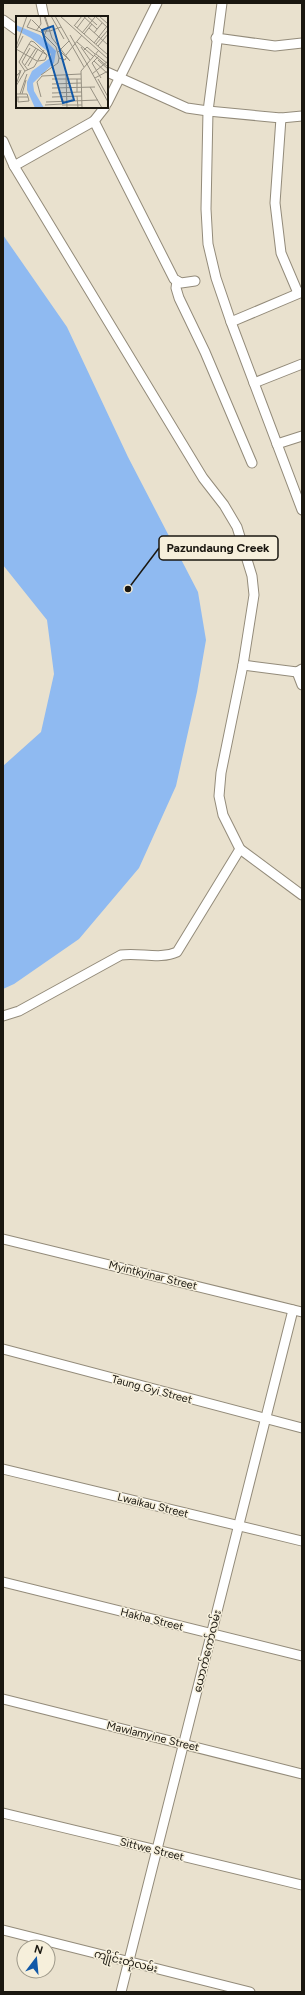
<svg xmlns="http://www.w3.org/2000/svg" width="305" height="1995" font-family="Figtree,'Noto Sans Myanmar',sans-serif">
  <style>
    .water { fill: #8fbaf1 }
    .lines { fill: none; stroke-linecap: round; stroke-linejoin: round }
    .minor-casing { stroke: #938b7a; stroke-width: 11 }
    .minor { stroke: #fff; stroke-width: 9 }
    .labels { text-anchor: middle; stroke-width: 3; stroke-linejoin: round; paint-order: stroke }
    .street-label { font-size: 11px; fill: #1a1710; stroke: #f6efdb }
    .inset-road { fill: none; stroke: #969082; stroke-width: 1 }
    .view { fill: #1158a7; fill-opacity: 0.15; stroke: #1158a7; stroke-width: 2 }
    .inset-edge { fill: none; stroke: #1a1710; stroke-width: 2 }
    .leader { fill: none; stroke: #1a1710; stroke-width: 1.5 }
    .callout-dot { fill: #1a1710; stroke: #f6efdb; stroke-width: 1.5 }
    .callout { fill: #f6efdb; stroke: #1a1710; stroke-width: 1.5 }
    .callout-label { font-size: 12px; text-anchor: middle; font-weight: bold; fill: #1a1710 }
  </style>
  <rect width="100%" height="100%" fill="#e9e1ce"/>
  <polygon class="water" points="3,235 67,327 128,457 198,592 206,640 197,692 176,786 139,868 79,939 14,984 3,989 3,766 41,732 54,674 47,620 3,565"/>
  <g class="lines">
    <defs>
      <g id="minor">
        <polyline points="41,3 44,17"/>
        <polyline points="222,3 208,111 206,209 208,244 216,278 231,322 302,510"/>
        <polyline points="3,20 17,30"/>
        <polyline points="216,38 275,46 302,43"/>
        <polyline points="107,72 187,108 208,111 281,118 302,116"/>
        <polyline points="107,103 157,3"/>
        <polyline points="281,118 275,203 281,253 298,293"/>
        <polyline points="94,121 174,279 181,283 195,281"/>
        <polyline points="3,141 14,166 203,478 224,505 237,527 252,576 254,595 243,665 221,773 219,796 223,815 240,849 302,895"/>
        <polyline points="14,166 94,121 105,107"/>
        <polyline points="177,281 176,288 179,298 205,352 252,463"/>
        <polyline points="231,322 302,292"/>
        <polyline points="254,383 302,364"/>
        <polyline points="277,444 302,436"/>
        <polyline points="243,665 297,672 302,669"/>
        <polyline points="297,672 302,685"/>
        <path d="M3 1016 19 1011 121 955C139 952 160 960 177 952L240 849"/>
        <polyline points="3,1239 302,1312"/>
        <polyline points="3,1349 302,1428"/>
        <polyline points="3,1469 302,1541"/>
        <polyline points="3,1582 302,1656"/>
        <polyline points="3,1699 302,1774"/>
        <polyline points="3,1813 302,1885"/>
        <polyline points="3,1930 250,1992"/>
        <polyline points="121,1992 293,1310"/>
      </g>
    </defs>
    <use href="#minor" class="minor-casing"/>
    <use href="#minor" class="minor"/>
  </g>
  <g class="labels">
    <g class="street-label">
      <text transform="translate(153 1275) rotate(14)" y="4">Myintkyinar Street</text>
      <text transform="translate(152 1389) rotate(15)" y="4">Taung Gyi Street</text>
      <text transform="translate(153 1505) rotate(14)" y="4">Lwaikau Street</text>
      <text transform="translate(152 1619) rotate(14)" y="4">Hakha Street</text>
      <text transform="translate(207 1651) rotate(-76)" y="4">ယောက်ကော်လမ်း</text>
      <text transform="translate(153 1736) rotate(14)" y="4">Mawlamyine Street</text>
      <text transform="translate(152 1849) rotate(14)" y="4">Sittwe Street</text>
      <text transform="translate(126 1961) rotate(14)" y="4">ကျိုင်းတုံလမ်း</text>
    </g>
  </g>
  <g transform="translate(16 16)">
    <rect width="92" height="92" fill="#e9e1ce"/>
    <path d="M0 9 24 19 40 35 38 47 17 67 18 75 28 92H19L11 74V66L16 55 34 42 35 38 15 22 0 14Z" fill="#8fbaf1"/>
    <path class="inset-road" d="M29 0 36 22 54 45M35 0 48 23M39 0 68 51M44 0 92 43M67 0 81 13M71 0 81 9M79 0 92 12M83 0 92 8M15 3 11 11 25 16 40 31 43 42 49 44 50 42M16 4 27 15H34L45 11M58 10 66 0M59 10 92 39M61 12 70 0M73 12 92 29M20 15 25 8 24 0M66 17 79 1M78 17 86 7M68 18 76 8M54 19 71 48M28 20 32 11 28 0M61 26 77 40M78 27 92 9M13 28 15 25 18 26 31 39M80 28 92 14M82 30 92 18M0 31 11 0M65 31 74 44M1 32 7 20M0 33 21 45M68 34 71 31 79 38M44 35 54 45M42 36 53 25M80 38 92 48M50 39 66 19M78 39 92 51M83 40 76 47 85 62M82 44 92 53M22 45 29 44 31 39M78 45 92 58M71 48 92 86M9 49 20 32M12 50 22 33M3 54 4 56V57L0 60 4 56M12 54 6 46 14 32M9 55 3 46 13 28 31 39M76 58 92 45M25 59 42 47 43 42M50 59 51 92M79 62 92 55M36 63H65M61 63V76M82 63 92 81M1 66 5 54M36 68 65 67M0 70 9 55 18 51 28 34M74 71 86 92M36 72 79 71M36 77 66 76M0 78H11L12 81M4 78 11 58M6 78 10 64M61 80 62 92M0 81H12L13 85 2 86V81M25 81 21 66 26 60 65 58M36 81 66 80M30 86 82 84M29 89 46 88M46 89H66M66 92 65 55 83 34"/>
    <path class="view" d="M37 10 58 84 47 87 26 14Z"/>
    <rect width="92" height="92" class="inset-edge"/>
  </g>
  <path class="leader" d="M128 589L159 548"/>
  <circle class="callout-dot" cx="128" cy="589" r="4"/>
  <rect class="callout" x="159" y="536" width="119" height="24" rx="4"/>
  <g class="callout-label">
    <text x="218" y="552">Pazundaung Creek</text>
  </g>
  <rect width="305" height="1995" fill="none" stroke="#1a1710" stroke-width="8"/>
  <g transform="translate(36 1959) rotate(16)"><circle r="19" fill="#f6efdb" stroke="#9e998a"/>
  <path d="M0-3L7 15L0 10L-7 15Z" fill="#1158a7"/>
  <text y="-6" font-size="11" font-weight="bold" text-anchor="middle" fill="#1a1710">N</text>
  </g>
</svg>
